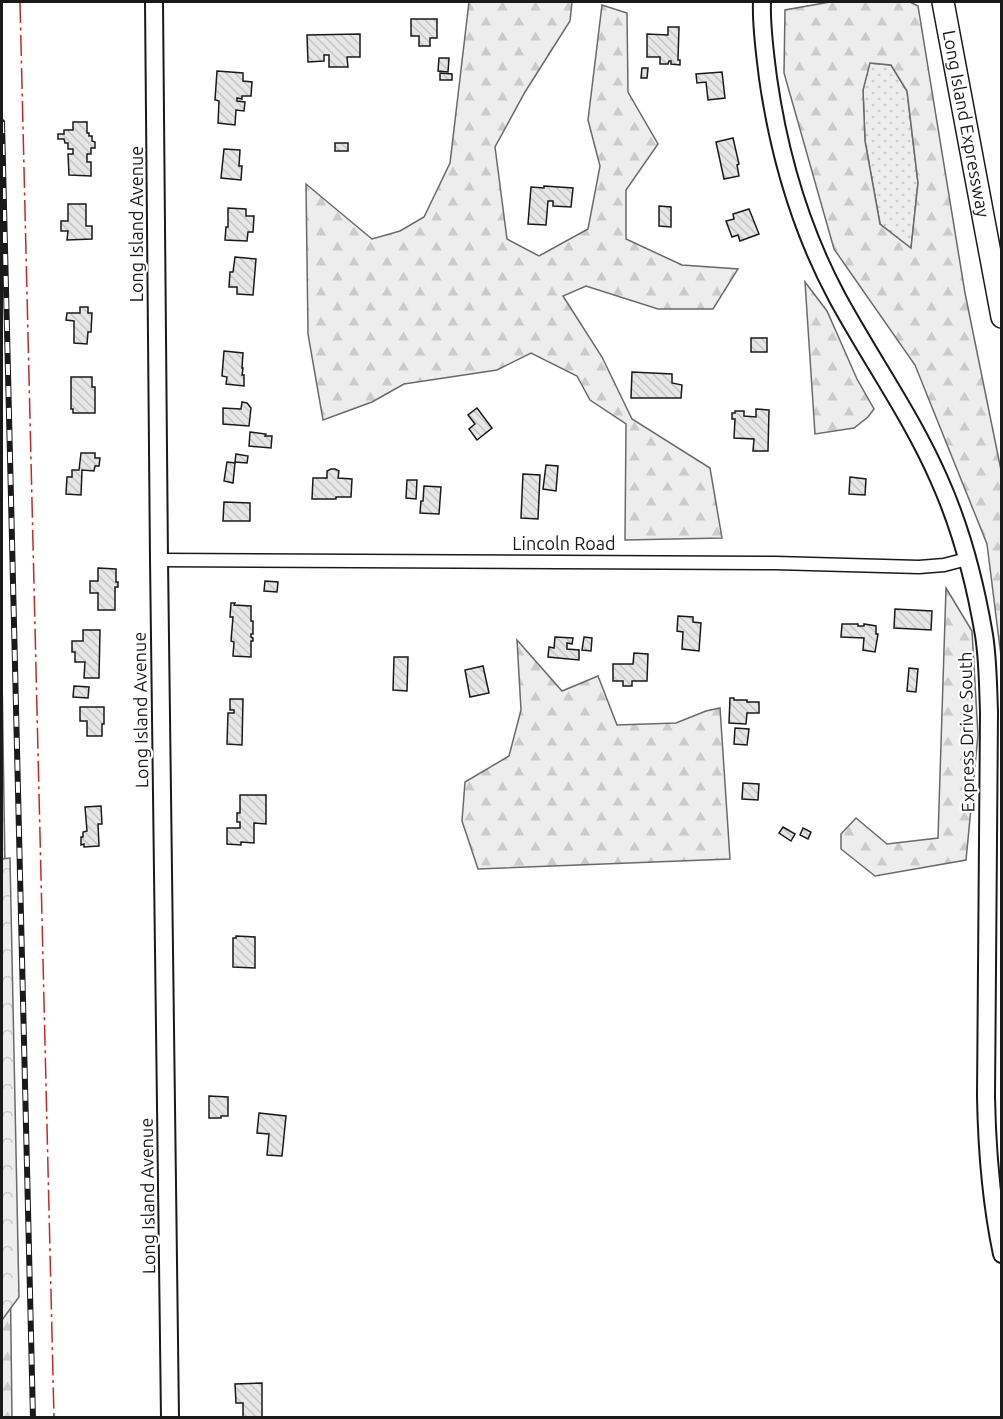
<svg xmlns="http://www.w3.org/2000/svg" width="1003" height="1419" font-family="Ubuntu,sans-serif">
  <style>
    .grass { fill: url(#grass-dots); stroke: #6a6a6a; stroke-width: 1.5 }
    .forest { fill: url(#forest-firs); stroke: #6a6a6a; stroke-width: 1.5; fill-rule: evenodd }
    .park { fill: url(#park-crowns); stroke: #6a6a6a; stroke-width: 1.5 }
    .building { fill: url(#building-back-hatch); stroke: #1a1a1a; stroke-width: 1.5 }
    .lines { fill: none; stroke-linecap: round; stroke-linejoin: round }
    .street-casing { stroke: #1a1a1a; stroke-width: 15 }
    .secondary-casing { stroke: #1a1a1a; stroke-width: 20 }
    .highway-casing { stroke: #1a1a1a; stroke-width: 24 }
    .street { stroke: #fff; stroke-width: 12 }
    .secondary { stroke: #fff; stroke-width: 16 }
    .highway { stroke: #fff; stroke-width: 21 }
    .rail-casing { stroke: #1a1a1a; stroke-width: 6 }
    .rail { stroke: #fff; stroke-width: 4; stroke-dasharray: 11; stroke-linecap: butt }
    .power { stroke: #c62828; stroke-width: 1.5; stroke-dasharray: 21 4.5 3 4.5; stroke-linecap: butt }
    .labels { text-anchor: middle; stroke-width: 4.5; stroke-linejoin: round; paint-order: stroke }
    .street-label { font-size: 18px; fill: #1a1a1a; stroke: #fff }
  </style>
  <defs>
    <pattern id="grass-dots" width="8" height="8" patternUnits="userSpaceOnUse" patternTransform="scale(1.5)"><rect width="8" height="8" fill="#ededed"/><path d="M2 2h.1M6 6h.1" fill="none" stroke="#cbcbcb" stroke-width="1.8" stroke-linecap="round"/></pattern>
    <pattern id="forest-firs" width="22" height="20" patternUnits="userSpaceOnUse" patternTransform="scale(1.5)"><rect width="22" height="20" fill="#ededed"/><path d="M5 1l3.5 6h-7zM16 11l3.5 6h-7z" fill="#cbcbcb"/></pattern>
    <pattern id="park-crowns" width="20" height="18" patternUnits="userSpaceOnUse" patternTransform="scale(1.5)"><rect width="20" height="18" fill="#ededed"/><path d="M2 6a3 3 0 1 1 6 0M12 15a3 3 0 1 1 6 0" fill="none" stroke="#cbcbcb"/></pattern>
    <pattern id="building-back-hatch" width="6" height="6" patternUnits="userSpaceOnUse" patternTransform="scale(1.5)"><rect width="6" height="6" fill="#e6e6e6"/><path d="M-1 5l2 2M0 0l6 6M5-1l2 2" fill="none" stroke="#c5c5c5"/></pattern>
  </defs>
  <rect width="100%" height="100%" fill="#fff"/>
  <polygon class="grass" points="869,63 891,65 907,91 918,183 911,249 880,224 865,141 863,90"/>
  <g class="forest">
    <polygon points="469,2 572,2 570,21 525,92 495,147 507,239 539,256 588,229 600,166 588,120 602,5 627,13 628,92 658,144 626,190 626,239 682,265 738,269 713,309 658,309 586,286 563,296 602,357 632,419 710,468 722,538 625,540 626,424 590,400 577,376 531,353 497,370 404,384 372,402 323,420 308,334 306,184 372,239 400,231 424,217 450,163"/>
    <path d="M830 2H910L918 6 965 293 1001 470V656L987 544 915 365 834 249 784 73 785 10ZM870 63 891 65 907 91 918 183 911 248 880 224 865 141 863 90Z"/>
    <polygon points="805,282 827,311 857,379 874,409 868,417 854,428 815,434"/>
    <polygon points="946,588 972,631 978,735 966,860 875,876 841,849 841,834 856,818 887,844 938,838"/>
    <polygon points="517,640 562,691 598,676 617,725 676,723 706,711 720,708 730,859 478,869 462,821 465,782 509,756 521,710"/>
    <polygon points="2,674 6,930 12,1418 2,1417"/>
  </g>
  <polygon class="park" points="10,858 19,1297 2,1320 2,859"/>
  <g class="building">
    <polygon points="411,19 437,19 437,38 430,38 430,46 419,46 419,36 411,36"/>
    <polygon points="668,27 679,27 678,60 680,60 680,65 671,64 671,61 669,61 668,64 660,64 660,57 647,57 647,34 668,35"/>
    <polygon points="360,34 360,57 347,57 348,67 329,67 329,55 324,55 324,61 308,62 307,35"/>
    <polygon points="439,58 449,58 448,72 438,71"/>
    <polygon points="642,68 648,68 647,78 641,78"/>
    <polygon points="217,71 243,73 243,81 252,82 251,96 242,96 242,99 237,98 237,101 245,102 244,111 236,110 235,125 218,123 219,101 215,100"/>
    <polygon points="722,72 725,98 708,100 706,82 697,83 696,74"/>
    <polygon points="440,73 452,74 452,80 440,80"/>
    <polygon points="73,122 87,122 87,133 89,133 89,136 92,136 92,141 95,142 95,148 91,148 91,154 87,154 87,162 91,162 91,176 69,175 68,154 73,154 73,149 68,149 68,143 65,143 64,139 58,139 58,134 64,134 64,130 73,130"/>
    <polygon points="733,138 739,164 737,165 739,176 724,179 716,142"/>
    <rect x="335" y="143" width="13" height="8"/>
    <polygon points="224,149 240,150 239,166 242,166 241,180 221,178"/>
    <polygon points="544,186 573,188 571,207 553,206 553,201 548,201 546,225 528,224 531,187 544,188"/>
    <polygon points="68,204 86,204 86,226 92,226 92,239 67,240 68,231 61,231 61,221 68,221"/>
    <polygon points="659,206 671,207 671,227 659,226"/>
    <polygon points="228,208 246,209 246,216 254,216 253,232 248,232 247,241 225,240 226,227 228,227"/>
    <polygon points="749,209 759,234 740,241 738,235 732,237 726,221 734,219 733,214"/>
    <polygon points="235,257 256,259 253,295 237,294 237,287 229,287 230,272 233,272"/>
    <polygon points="80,307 88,307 88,313 92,313 91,332 88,332 87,344 74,343 74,321 66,320 67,313 80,313"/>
    <rect x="751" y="338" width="16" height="14"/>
    <polygon points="224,351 243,353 242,368 243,368 242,375 244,375 244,386 226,384 227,377 222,376"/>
    <polygon points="632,372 672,374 672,383 682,385 681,398 631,398"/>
    <polygon points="71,377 92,377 92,387 95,387 95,413 73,413 73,409 71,409"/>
    <polygon points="242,402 247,403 251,408 249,426 223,424 223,408 241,409"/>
    <polygon points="477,408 492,428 477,440 469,429 475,424 468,415"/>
    <polygon points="756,409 769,410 768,451 753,451 754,439 734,438 735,419 732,419 732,413 735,413 735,411 744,411 744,416 756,417"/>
    <polygon points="250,432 266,434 265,436 272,436 271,448 249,446"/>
    <polygon points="81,453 95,453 95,458 100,458 99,466 95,466 94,471 82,470 81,495 66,494 67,477 72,477 72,470 79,470"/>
    <polygon points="236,454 248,456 247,463 235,462"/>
    <polygon points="227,462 235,463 233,483 224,481"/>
    <polygon points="546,465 558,466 556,491 543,489"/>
    <polygon points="331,469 335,469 339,471 338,478 352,479 351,497 336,497 336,499 312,499 313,478 327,478 327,471"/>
    <polygon points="523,474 540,475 538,519 521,518"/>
    <polygon points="850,477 866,479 865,495 849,494"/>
    <polygon points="407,480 417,480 416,499 406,498"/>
    <polygon points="424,486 441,487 439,514 420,513 421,501 423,501"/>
    <polygon points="224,502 250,503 250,521 223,521"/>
    <polygon points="98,568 116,569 116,582 118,582 118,587 115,587 115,610 98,610 98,593 90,593 90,581 98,581"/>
    <polygon points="265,581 278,582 277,592 264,591"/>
    <polygon points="231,603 235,603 234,605 251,606 251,621 253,621 253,634 251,634 251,637 253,638 253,641 251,641 251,657 233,656 234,642 231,641 233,617 230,617"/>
    <polygon points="895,609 932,611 931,630 894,628"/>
    <polygon points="678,616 693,617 693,622 701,623 699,651 682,649 683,632 677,631"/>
    <polygon points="842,624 858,624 858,626 864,626 864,624 876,626 876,634 878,634 875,652 863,650 864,638 841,637"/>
    <polygon points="83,630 100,630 99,678 84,678 85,662 75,662 75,652 72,652 72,641 83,641"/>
    <polygon points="555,637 573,638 572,644 567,643 567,649 579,650 579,660 548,657 549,647 554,648"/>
    <polygon points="584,637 592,638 591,651 582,650"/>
    <polygon points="634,653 648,654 647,681 632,681 632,686 623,686 623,681 613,681 613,664 633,664"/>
    <polygon points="394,657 408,657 407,691 393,690"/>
    <polygon points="483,666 489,693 470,697 465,670"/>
    <polygon points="909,668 918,669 916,692 907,691"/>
    <polygon points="74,686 89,687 88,698 73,697"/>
    <polygon points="730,698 734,698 734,700 747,700 747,702 759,702 759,713 747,713 746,724 729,723"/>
    <polygon points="230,699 243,699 242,745 227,744 228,713 234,713 234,710 230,710"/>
    <polygon points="80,707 104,707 104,724 102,724 102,736 87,736 87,721 80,721"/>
    <polygon points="735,728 749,729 747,745 734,744"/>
    <polygon points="743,783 759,784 758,800 742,799"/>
    <polygon points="240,795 266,795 266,824 254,823 254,843 241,842 241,845 227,844 227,828 240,828 240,822 237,822 237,813 240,813"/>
    <polygon points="101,806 102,824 98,824 99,846 84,847 84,844 81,845 81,837 83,837 83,832 87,831 85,807"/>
    <polygon points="783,827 795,834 791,841 779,833"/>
    <polygon points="803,828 811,832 808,839 800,835"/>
    <polygon points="236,936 255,937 255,968 233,967 233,938 236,938"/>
    <polygon points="209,1096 228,1097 228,1116 221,1116 221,1118 209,1118"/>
    <polygon points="259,1113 286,1116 282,1156 267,1155 269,1134 257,1133"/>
    <polygon points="262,1383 262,1418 243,1418 243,1403 236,1403 235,1384"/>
  </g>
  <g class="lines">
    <defs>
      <polyline id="street" points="159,560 775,563 919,567 944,565 967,559"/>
      <g id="secondary">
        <polyline points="154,2 159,560 170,1418"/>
        <path d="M762 2C761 27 765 53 768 78 779 155 800 228 837 297 870 358 911 415 939 479 961 528 975 582 984 635 988 660 988 686 989 712L986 1097C987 1150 991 1202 1002 1254"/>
      </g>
      <g id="highway">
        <path id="s1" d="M943 2 1002 317"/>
      </g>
    </defs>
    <use href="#street" class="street-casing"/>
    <use href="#secondary" class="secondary-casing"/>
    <use href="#highway" class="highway-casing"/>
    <use href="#street" class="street"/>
    <use href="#secondary" class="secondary"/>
    <use href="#highway" class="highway"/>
    <defs>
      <polyline id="rail" points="2,122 33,1418"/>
    </defs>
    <use href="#rail" class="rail-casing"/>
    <use href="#rail" class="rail"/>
    <polyline class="power" points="20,2 54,1418"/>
  </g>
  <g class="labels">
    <g class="street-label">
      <text dy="6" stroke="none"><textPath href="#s1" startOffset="124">Long Island Expressway</textPath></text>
      <text transform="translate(137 224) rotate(-90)" y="6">Long Island Avenue</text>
      <text x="564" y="550">Lincoln Road</text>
      <text transform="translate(141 710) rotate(-91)" y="6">Long Island Avenue</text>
      <text transform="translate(967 732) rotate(-91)" y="6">Express Drive South</text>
      <text transform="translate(148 1196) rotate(-91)" y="6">Long Island Avenue</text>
    </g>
  </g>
  <rect width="1003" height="1419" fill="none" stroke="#1a1a1a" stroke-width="6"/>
</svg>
